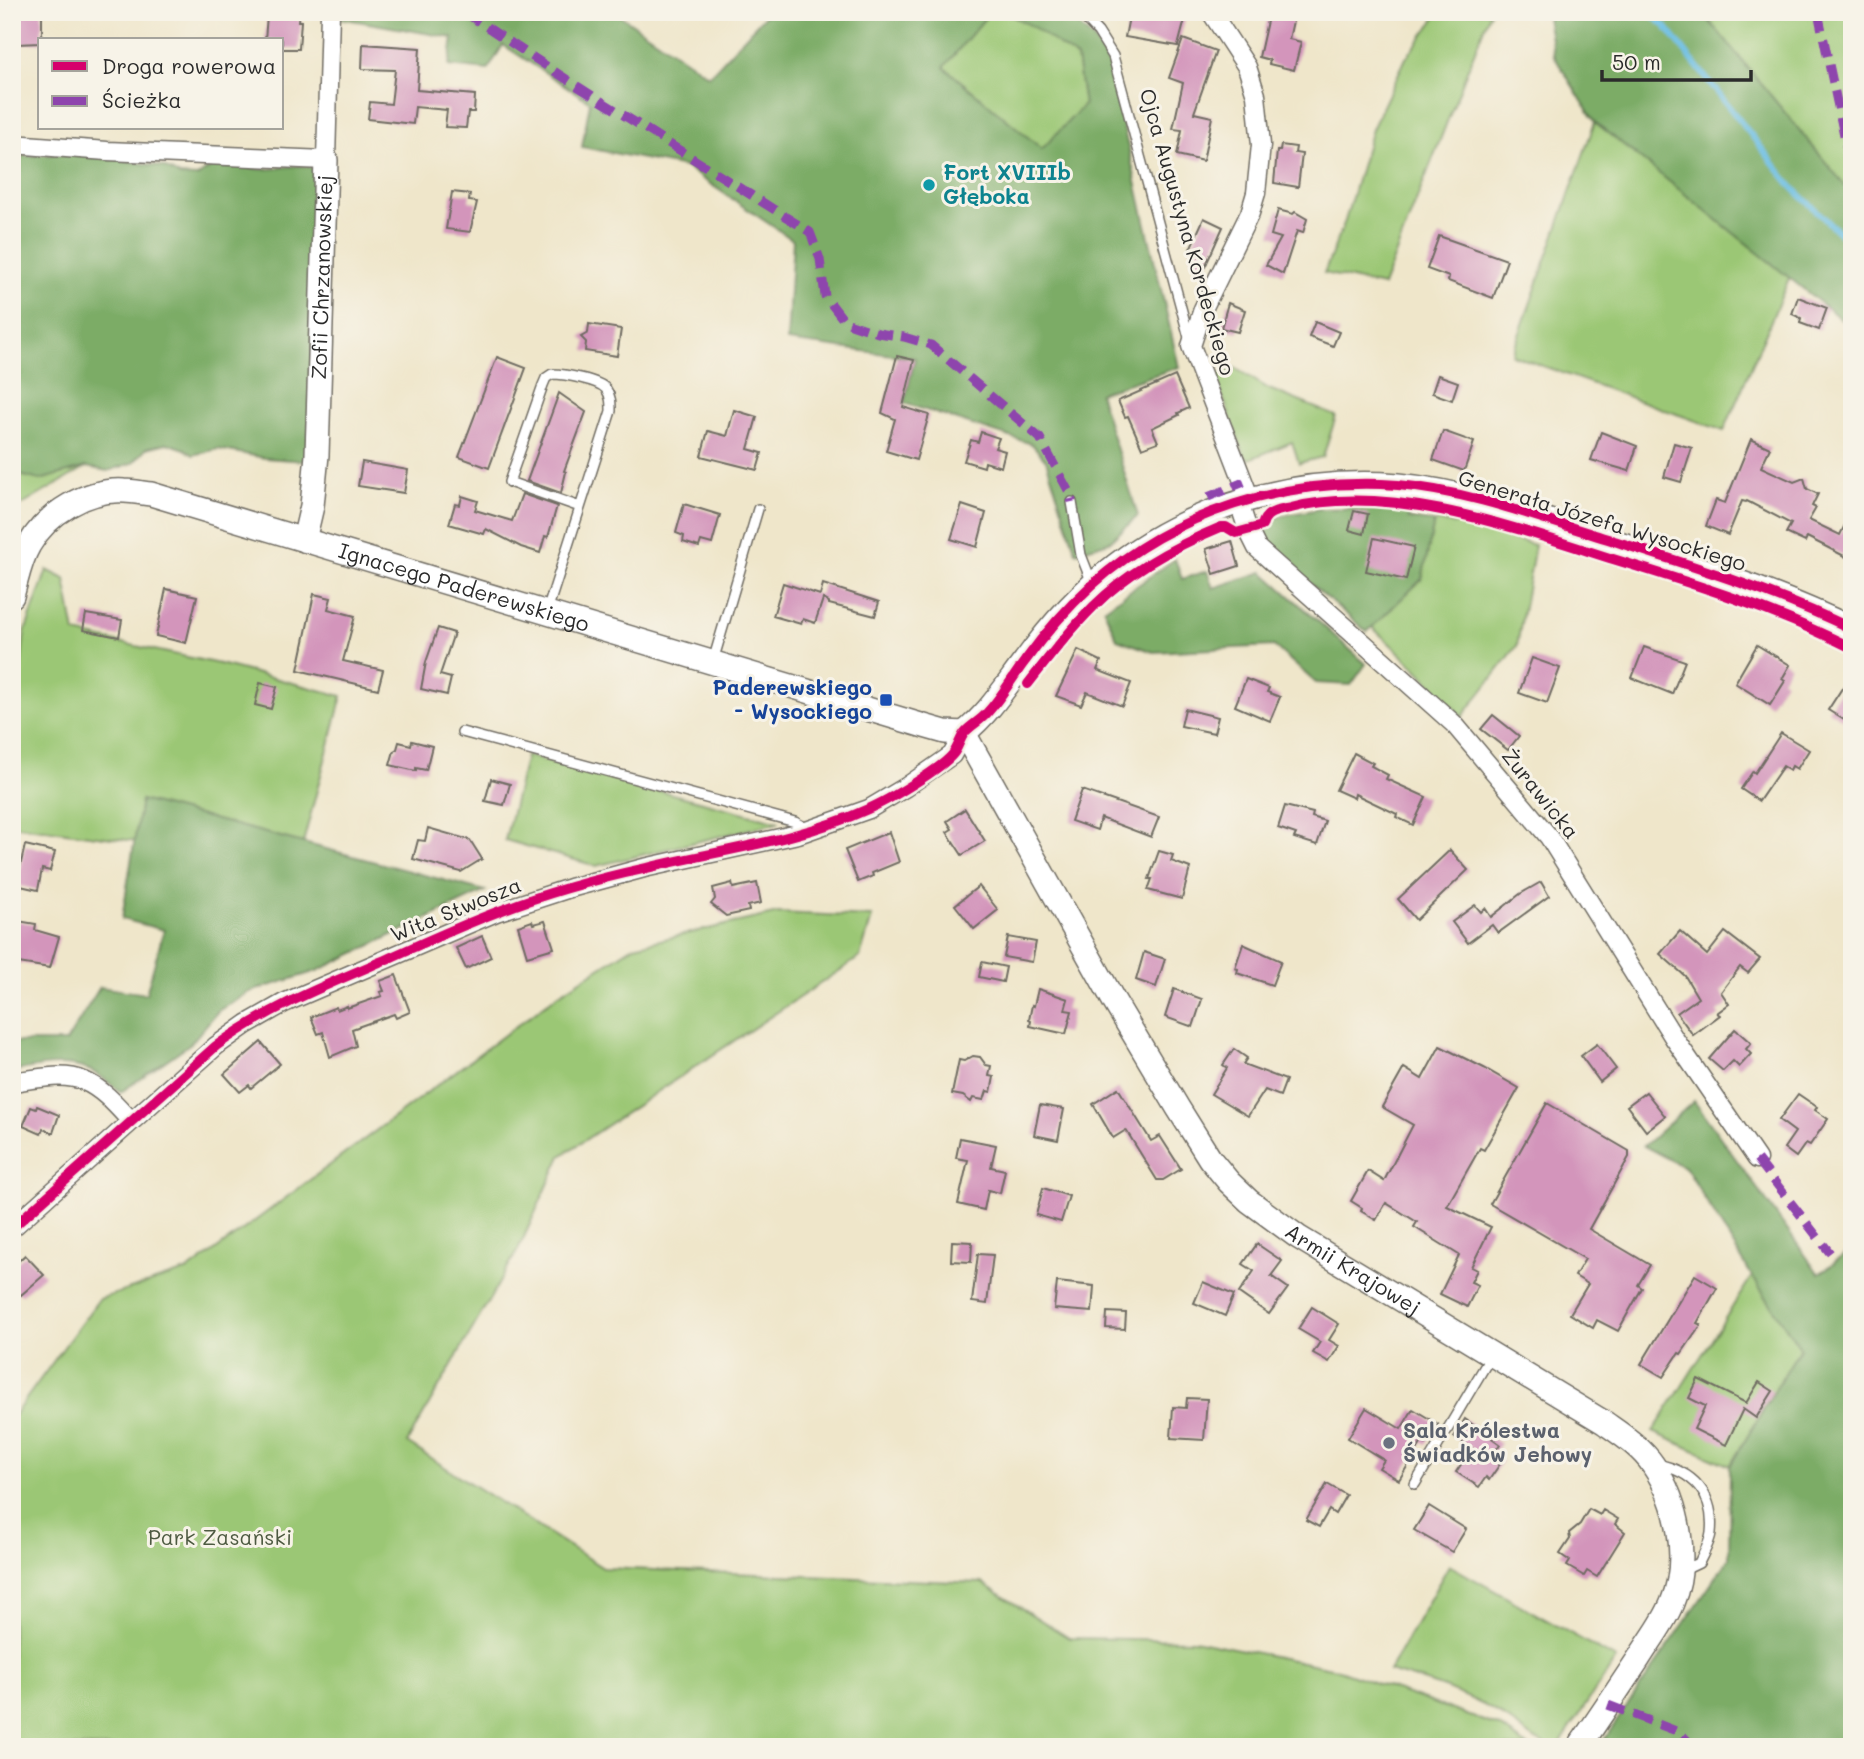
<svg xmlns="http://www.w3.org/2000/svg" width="1864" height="1759" font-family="Mali,sans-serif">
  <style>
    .green { fill: #9bc775; stroke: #637950; stroke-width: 2 }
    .forest { fill: #7cac66; stroke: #546c48; stroke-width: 2 }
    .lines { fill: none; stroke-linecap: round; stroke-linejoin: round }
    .stream { stroke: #68bde4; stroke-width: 6 }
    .building { fill: #d395bb }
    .service-casing { stroke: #706c63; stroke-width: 12 }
    .minor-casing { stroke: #706c63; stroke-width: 21 }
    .tertiary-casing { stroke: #706c63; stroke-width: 26 }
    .service { stroke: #fff; stroke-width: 9 }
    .minor { stroke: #fff; stroke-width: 18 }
    .tertiary { stroke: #fff; stroke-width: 23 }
    .quiet { stroke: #8e44ad; stroke-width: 9; stroke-dasharray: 18 9; stroke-linecap: butt }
    .cycleway-casing { stroke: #f7f3e8; stroke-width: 15 }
    .cycleway { stroke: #d6006c; stroke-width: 10 }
    .culture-dot { fill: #0f9aa8; stroke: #f7f3e8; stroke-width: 2.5 }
    .transit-dot { fill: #1a4fb4; stroke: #f7f3e8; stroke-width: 2.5 }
    .worship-dot { fill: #6b7280; stroke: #f7f3e8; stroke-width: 2.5 }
    .labels { text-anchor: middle; stroke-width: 6; stroke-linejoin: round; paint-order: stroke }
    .culture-label { font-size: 21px; font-weight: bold; fill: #0d838f; stroke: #f7f3e8; text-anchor: start }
    .street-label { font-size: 21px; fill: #2b2b2b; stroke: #f7f3e8 }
    .transit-label { font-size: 21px; font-weight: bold; fill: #164399; stroke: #f7f3e8; text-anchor: end }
    .worship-label { font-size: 21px; font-weight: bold; fill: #5b616d; stroke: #f7f3e8; text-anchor: start }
    .park-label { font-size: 21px; fill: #4d5a41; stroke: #f7f3e8 }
  </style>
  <rect width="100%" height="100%" fill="#f7f3e8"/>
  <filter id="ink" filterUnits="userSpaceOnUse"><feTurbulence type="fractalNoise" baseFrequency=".0143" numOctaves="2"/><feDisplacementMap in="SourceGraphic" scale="14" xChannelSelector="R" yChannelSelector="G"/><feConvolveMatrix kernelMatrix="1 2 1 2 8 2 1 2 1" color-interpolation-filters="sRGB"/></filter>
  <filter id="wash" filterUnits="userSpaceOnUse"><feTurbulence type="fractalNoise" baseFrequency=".00686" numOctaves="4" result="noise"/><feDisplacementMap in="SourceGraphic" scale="28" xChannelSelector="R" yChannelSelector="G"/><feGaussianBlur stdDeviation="1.57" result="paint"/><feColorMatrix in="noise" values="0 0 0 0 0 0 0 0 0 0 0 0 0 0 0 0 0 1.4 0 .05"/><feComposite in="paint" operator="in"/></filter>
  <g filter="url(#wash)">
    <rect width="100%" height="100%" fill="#efe6ca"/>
    <g class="green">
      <path d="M990 12C1022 12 1051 39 1077 57L1084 105 1042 150 943 67Z"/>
      <polygon points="1440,12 1490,12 1383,286 1324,273 1345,221 1372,129 1406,58"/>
      <polygon points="1640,12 1852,12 1852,256"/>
      <polygon points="1595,122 1790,276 1724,431 1512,355"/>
      <polygon points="1235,368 1269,389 1336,416 1323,457 1299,463 1292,442 1250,459 1245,457 1215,376"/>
      <polygon points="86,467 12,511 12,473 40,480"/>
      <polygon points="1434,522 1459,524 1535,545 1517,646 1462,717 1418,670 1372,627 1422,579"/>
      <polygon points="47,570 65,579 75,633 224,665 342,696 303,843 141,800 135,841 12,825 12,732 25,632"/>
      <polygon points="526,756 527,756 779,822 596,866 505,840"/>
      <polygon points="778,913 872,917 860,957 561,1156 519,1248 407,1443 603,1568 982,1583 1069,1638 1194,1640 1336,1669 1498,1726 1529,1747 12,1747 12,1418 99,1299 189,1270 559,994 634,946"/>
      <polygon points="1752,1276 1800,1348 1730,1466 1653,1432"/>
      <path d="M1449 1565 1616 1659 1558 1747C1540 1747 1526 1732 1511 1722 1476 1696 1431 1683 1389 1671Z"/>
    </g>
    <g class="forest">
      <polygon points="340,12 615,12 709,76 768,12 990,12 944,67 1042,149 1084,105 1077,58 1032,26 1004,12 1064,12 1094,40 1109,65 1179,367 1099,393 1138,516 1109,542 1076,552 1046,460 1032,444 904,403 915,358 787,341 793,240 685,167 582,147 590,102 503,45 488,70 449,66 453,38 340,18"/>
      <polygon points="1546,12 1702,12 1852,194 1852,328 1595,122 1554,56"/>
      <path d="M107 151 123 160 164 167 180 176 197 177C203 173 209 167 215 166 231 162 244 167 259 169 279 171 296 160 318 170L309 450 305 461 265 458 218 449 193 455 185 449 167 443 147 448 133 463 108 471 86 467 40 480 12 473V157Z"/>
      <polygon points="1362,508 1412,511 1408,519 1434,522 1422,579 1367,632 1263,543 1270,518 1319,509"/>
      <polygon points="1175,559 1182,579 1207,571 1213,588 1263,572 1366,664 1351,685 1316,683 1274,646 1153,652 1117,639 1104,609"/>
      <path d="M141 800 485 891 317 971 250 992 218 1011 191 1043 121 1092C111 1085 100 1074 89 1070 64 1061 37 1066 12 1072V1042H66L100 987 146 994 164 930 122 919Z"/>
      <polygon points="1694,1101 1819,1274 1852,1249 1852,1747 1599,1747 1729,1558 1730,1466 1800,1348 1752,1276 1686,1168 1644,1146"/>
    </g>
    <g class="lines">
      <polyline class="stream" points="1647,12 1665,26 1793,188 1852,245"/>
    </g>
    <g id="blocks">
      <g class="building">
        <polygon points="12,12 42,12 42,40 40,43 17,44 16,29 12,29"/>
        <polygon points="281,12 299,12 298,21 301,21 299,49 282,49 282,40 265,40 267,15 281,16"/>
        <polygon points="1130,12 1146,12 1169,17 1170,12 1187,12 1178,46 1125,37"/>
        <polygon points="1269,12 1295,12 1289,39 1301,42 1294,70 1269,64 1270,60 1259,57"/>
        <polygon points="1183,39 1216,51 1194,113 1212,117 1203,161 1177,155 1182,130 1173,129 1183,83 1169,78"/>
        <polygon points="363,44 420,48 417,90 475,95 474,112 468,112 466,128 445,127 447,110 415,107 413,124 368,119 370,102 391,104 395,70 362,69"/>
        <polygon points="1281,145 1296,147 1295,153 1302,154 1298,187 1274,183 1277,151 1280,151"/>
        <polygon points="452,192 470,194 469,201 477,202 470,232 446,229"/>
        <polygon points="1278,210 1293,214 1295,212 1307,219 1303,233 1297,231 1283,274 1266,265 1281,238 1271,235"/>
        <polygon points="1204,218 1223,227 1205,267 1191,260 1195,251 1190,249"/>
        <polygon points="1439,236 1507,260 1493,298 1448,281 1449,277 1427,269"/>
        <polygon points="1798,297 1827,308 1819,330 1800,323 1801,318 1792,314"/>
        <polygon points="1228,303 1245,310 1238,332 1221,328"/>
        <polygon points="1315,322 1339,332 1333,346 1309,337"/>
        <polygon points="589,324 621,329 617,356 585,351 586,342 581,337 588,333"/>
        <polygon points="897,356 914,360 903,407 929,415 916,460 886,451 895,419 882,413"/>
        <polygon points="497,357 526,368 489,468 459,457"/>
        <polygon points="1438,375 1458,382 1452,400 1432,393"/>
        <polygon points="1175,376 1189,408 1178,413 1179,415 1152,428 1158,442 1142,448 1128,416 1125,417 1118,401"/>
        <polygon points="559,393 586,412 564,471 566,472 561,493 527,481"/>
        <polygon points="734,410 757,417 748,449 762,453 757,470 701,456 708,431 727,436"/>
        <polygon points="1443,431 1474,442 1464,471 1433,460"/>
        <polygon points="981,432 999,438 995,448 1005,451 1001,467 985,462 984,467 964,461 971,440 978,442"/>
        <polygon points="1601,432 1637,446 1629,471 1591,460"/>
        <polygon points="1751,439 1770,448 1761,467 1794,482 1804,478 1807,489 1818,494 1812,506 1816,508 1809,520 1840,535 1852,511 1852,560 1807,537 1805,542 1786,533 1791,524 1747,501 1746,502 1742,501 1728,535 1706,526 1716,500 1725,503"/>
        <polygon points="1674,443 1692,448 1681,482 1664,477"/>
        <polygon points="362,462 408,470 404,493 358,486"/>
        <polygon points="522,494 557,506 548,537 545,536 540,553 521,547 486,529 484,534 449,524 455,504 460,505 462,496 478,501 475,510 512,521"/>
        <polygon points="684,504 720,515 712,544 701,541 699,547 683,542 684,536 676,533"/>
        <polygon points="962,505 986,513 977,547 951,539"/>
        <polygon points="1354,511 1368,514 1364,534 1349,530"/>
        <polygon points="1374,538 1414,547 1406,580 1366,571"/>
        <polygon points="1232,541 1239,566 1214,574 1206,549"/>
        <polygon points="783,583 820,595 823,584 879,602 875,616 829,604 829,602 823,599 815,623 803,619 801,624 773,616"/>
        <polygon points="166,589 197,596 186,643 156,636"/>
        <polygon points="314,594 331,598 328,609 355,616 343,661 383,670 378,689 298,670"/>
        <polygon points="86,614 122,620 119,637 83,630"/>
        <polygon points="438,628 454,633 440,675 451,678 447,695 421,689 426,662"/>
        <polygon points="1757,645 1790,665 1782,679 1785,681 1770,705 1735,683"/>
        <polygon points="1644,647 1685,661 1672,694 1632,678"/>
        <polygon points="1078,650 1101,661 1097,670 1131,683 1122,706 1087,692 1081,705 1056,696"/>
        <polygon points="1532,658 1560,668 1547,703 1519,693"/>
        <polygon points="1852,673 1852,725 1828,710"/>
        <polygon points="1246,679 1269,688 1267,692 1280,697 1270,721 1235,706"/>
        <polygon points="260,683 277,687 271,709 255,705"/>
        <polygon points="1185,709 1218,717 1214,733 1181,726"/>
        <polygon points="1493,715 1519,736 1508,750 1481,729"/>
        <polygon points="1781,733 1809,750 1797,769 1792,766 1790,770 1783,766 1759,801 1741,789 1753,771 1755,773"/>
        <polygon points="412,741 432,746 426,770 416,768 416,771 390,765 394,751 397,749 399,742 411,745"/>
        <polygon points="1354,753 1373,763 1371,766 1388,775 1386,779 1426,797 1413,825 1396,817 1397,814 1355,794 1354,798 1336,790"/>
        <polygon points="491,779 510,784 504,805 485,801"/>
        <polygon points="1082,790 1159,817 1151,837 1101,818 1097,830 1071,821"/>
        <polygon points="1285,806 1313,813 1312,817 1325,821 1317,845 1294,838 1296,834 1278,828"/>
        <polygon points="965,809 985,841 962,855 947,832 952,829 947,821"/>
        <polygon points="428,828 470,840 482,859 461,872 413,859 418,840 425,841"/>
        <polygon points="889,832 899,862 872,873 873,876 858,882 845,850"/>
        <polygon points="25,845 55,852 50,871 42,869 38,890 16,885"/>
        <polygon points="1450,850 1468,870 1416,920 1398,899"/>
        <polygon points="1159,851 1173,855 1171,861 1190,868 1182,899 1148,890 1152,879 1149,879"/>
        <polygon points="1541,882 1549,896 1498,933 1492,925 1468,943 1452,922 1475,905 1481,912 1485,908 1491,917 1520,894"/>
        <polygon points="732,883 733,888 757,883 761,903 748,906 749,911 726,916 711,904 715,899 713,888"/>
        <polygon points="979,886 998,910 974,929 955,905"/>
        <polygon points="12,920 36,924 35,930 59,937 50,968 12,962"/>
        <polygon points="532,921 533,924 545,921 554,948 527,956 518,926"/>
        <polygon points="1680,931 1707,955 1725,932 1760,959 1748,973 1740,967 1721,992 1729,1004 1717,1013 1720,1015 1693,1035 1677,1013 1698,998 1685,976 1660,954"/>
        <polygon points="482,936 491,957 466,969 456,948"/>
        <polygon points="1008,937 1036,942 1032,962 1004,957"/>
        <polygon points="1243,944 1281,961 1272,985 1237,973 1238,969 1235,968"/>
        <polygon points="1144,952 1165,959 1156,987 1136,980"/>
        <polygon points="982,962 1006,967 1003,982 979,977"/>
        <polygon points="396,975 410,1012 396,1018 394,1014 352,1029 356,1046 330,1057 323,1032 318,1034 311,1017 336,1007 337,1010 347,1006 347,1008 382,996 380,992 384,991 380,981"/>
        <polygon points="1038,989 1068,999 1065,1010 1072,1011 1066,1034 1030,1026 1031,1021 1029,1020 1032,1005 1034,1006"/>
        <polygon points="1174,989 1202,999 1193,1027 1165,1017"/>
        <polygon points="1735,1029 1751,1043 1746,1049 1751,1054 1739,1067 1733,1061 1723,1071 1709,1059"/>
        <polygon points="261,1042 280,1064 251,1088 249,1085 240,1092 224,1074"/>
        <polygon points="1597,1044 1616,1069 1600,1082 1581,1056"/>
        <polygon points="1440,1046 1484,1068 1519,1088 1484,1150 1480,1148 1447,1206 1491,1227 1471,1267 1477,1270 1471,1282 1478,1285 1467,1307 1440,1294 1459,1255 1414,1227 1417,1222 1386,1203 1376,1220 1361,1211 1362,1208 1351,1201 1368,1171 1384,1181 1413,1125 1382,1107 1404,1068 1422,1079"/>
        <polygon points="1234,1049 1247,1058 1243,1064 1286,1080 1280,1096 1265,1090 1248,1116 1211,1094 1227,1068 1223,1065"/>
        <polygon points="973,1056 980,1057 986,1065 991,1066 989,1076 994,1077 991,1092 987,1091 984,1100 973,1098 971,1102 963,1096 952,1094 959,1060 964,1061"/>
        <polygon points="1118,1088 1151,1141 1160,1136 1181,1169 1163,1180 1157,1180 1126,1130 1113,1138 1093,1104"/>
        <polygon points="1646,1092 1665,1116 1646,1131 1627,1106"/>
        <polygon points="1798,1094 1817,1107 1815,1110 1828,1119 1810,1145 1806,1143 1796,1157 1784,1148 1795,1132 1779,1120"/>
        <polygon points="1547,1103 1629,1151 1629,1157 1589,1229 1650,1265 1638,1285 1642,1288 1618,1331 1597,1320 1593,1328 1570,1314 1588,1284 1575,1276 1585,1259 1490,1204"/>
        <polygon points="1040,1105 1064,1109 1058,1140 1034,1135"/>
        <polygon points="37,1106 59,1115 53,1133 43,1129 41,1134 23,1126 31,1107 36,1109"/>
        <polygon points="960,1138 996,1145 991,1167 1005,1170 1000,1193 988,1190 984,1210 958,1204 968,1160 956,1158"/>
        <polygon points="1043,1188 1069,1196 1061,1222 1036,1215"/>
        <polygon points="952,1241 972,1242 971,1262 951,1261"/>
        <polygon points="1257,1244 1282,1261 1271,1276 1288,1288 1269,1314 1239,1293 1254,1271 1243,1264"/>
        <polygon points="978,1254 993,1255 987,1304 972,1302"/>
        <polygon points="25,1255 44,1275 21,1295 12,1285 12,1267"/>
        <polygon points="1695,1275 1717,1288 1697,1323 1701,1325 1681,1354 1679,1353 1663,1377 1641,1364"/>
        <polygon points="1057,1282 1094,1286 1092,1312 1054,1309"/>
        <polygon points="1203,1282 1234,1295 1225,1316 1194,1303"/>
        <polygon points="1312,1307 1339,1324 1329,1340 1339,1346 1329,1362 1313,1353 1320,1342 1298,1329"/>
        <polygon points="1107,1312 1126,1313 1125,1329 1106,1328"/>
        <polygon points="1698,1379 1746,1403 1759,1382 1773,1391 1756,1418 1743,1409 1726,1445 1694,1429 1705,1406 1689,1398"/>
        <polygon points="1187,1398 1207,1399 1204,1440 1171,1438 1173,1407 1186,1408"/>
        <polygon points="1366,1408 1401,1429 1413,1409 1438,1424 1426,1444 1422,1442 1399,1480 1379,1468 1384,1460 1348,1438"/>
        <polygon points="1465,1419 1500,1444 1493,1455 1502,1461 1489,1480 1486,1477 1479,1487 1456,1472 1472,1448 1454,1437"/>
        <polygon points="1327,1484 1346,1495 1335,1514 1329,1510 1319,1527 1306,1520"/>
        <polygon points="1429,1506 1466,1529 1452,1552 1414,1530"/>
        <polygon points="1589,1509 1600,1515 1603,1510 1618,1519 1615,1524 1625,1532 1597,1577 1587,1571 1584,1576 1567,1566 1570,1561 1560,1554 1570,1539 1569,1533 1580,1524"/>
      </g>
    </g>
  </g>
  <g filter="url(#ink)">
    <use href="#blocks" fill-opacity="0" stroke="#706c63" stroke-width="2"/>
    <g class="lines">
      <defs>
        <g id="service">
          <polyline points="1079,12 1098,32 1113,56 1190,341"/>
          <polyline points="1072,502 1081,555 1092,583"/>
          <path d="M547 611 611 411C611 403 611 396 606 389 599 380 564 374 552 374L546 378 543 385 509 482 580 507"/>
          <polyline points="713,661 758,509"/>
          <polyline points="462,732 795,822 808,829"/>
          <path d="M1656 1464C1693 1471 1715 1494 1711 1533 1710 1543 1703 1554 1699 1563L1682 1571"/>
          <polyline points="1415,1484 1491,1356"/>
        </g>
        <g id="minor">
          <polyline points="1211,12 1247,67 1256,95 1261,145 1256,193 1250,213 1203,309 1191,346 1250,499"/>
          <polyline points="12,144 107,151 326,160 330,12"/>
          <polyline points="1239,503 1248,530 1257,548 1454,724 1549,837 1674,1038 1757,1159"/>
          <path d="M12 1082C33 1079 64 1072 84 1081 103 1089 118 1107 131 1121"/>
          <polyline points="12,1228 216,1046 247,1024 284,1003 496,912 570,888 644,868 798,834 869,809 906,787 952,755 964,733"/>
        </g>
        <g id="tertiary">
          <path id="s1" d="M304 540 312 506 317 455 326 160"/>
          <path id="s2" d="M12 596C17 579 20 560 29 545 47 513 87 489 124 491 133 491 142 493 151 494L924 726 945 732 964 733"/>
          <path id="s3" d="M964 733 1114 1001 1178 1108 1210 1159 1229 1182 1249 1201 1298 1237 1605 1423C1622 1435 1641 1447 1653 1465 1679 1503 1690 1560 1672 1603 1664 1623 1650 1640 1639 1658 1619 1688 1600 1717 1579 1747"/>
          <path d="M964 733C990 712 1005 687 1025 661 1051 625 1081 592 1116 565 1196 504 1299 477 1399 485 1471 492 1541 519 1609 540 1692 565 1774 591 1852 629"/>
        </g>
      </defs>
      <use href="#service" class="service-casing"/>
      <use href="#minor" class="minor-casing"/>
      <use href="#tertiary" class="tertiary-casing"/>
      <use href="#service" class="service"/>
      <use href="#minor" class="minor"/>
      <use href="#tertiary" class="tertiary"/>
      <g class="quiet">
        <polyline points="464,12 574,84 810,232 820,259 825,296 845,322 878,333 904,337 931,345 1040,438 1070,494 1072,502"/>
        <polyline points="1818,12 1852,173"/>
        <polyline points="1208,497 1244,482"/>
        <polyline points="1757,1159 1830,1253"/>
        <polyline points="1608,1705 1679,1732 1694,1747"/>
      </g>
      <defs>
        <g id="cycleway">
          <path d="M1028 684C1049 657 1070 630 1094 606 1130 570 1175 546 1221 527H1226L1236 533 1262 526C1265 511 1278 511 1291 508 1389 482 1519 529 1613 559 1695 584 1775 609 1852 648"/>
          <path d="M12 1228 216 1046C270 1007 326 985 387 959 423 943 460 926 497 912 545 893 596 879 647 868 721 850 798 841 868 809 887 801 941 769 953 754 959 747 960 737 966 731 973 724 981 720 987 713 1002 697 1012 678 1025 661 1045 633 1067 608 1092 585 1175 511 1287 477 1398 485 1470 491 1542 519 1611 540 1693 566 1774 591 1852 629"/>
        </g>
      </defs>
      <use href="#cycleway" class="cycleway-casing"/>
      <use href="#cycleway" class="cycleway"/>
    </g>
  </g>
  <circle class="culture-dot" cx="929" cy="185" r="7"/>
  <rect class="transit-dot" x="879" y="693" width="14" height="14" rx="3.5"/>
  <circle class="worship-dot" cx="1389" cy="1443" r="7"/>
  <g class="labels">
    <g class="culture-label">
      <text x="943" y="180">Fort XVIIIb<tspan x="943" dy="24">Głęboka</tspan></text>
    </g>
    <g class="street-label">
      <text transform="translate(1187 232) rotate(74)" y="7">Ojca Augustyna Kordeckiego</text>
      <text dy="7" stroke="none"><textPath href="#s1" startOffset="264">Zofii Chrzanowskiej</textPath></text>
      <text transform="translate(1602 521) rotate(17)" y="7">Generała Józefa Wysockiego</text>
      <text dy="7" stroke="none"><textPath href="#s2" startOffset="522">Ignacego Paderewskiego</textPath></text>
      <text transform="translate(1540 794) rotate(51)" y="7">Żurawicka</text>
      <text transform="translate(456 910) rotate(-22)" y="7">Wita Stwosza</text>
      <text dy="7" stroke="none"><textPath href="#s3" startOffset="674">Armii Krajowej</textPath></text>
    </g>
    <g class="transit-label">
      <text x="872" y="695">Paderewskiego<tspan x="872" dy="24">- Wysockiego</tspan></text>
    </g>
    <g class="worship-label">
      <text x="1403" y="1438">Sala Królestwa<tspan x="1403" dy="24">Świadków Jehowy</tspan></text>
    </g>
    <g class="park-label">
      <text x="220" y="1545">Park Zasański</text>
    </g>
  </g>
  <rect width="1864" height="1759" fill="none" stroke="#f7f3e8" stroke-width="42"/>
  <rect x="38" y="38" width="245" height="91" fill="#f7f3e8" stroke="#a5a39c" stroke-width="2"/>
  <rect x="52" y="61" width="35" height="10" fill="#d6006c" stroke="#a5a39c" stroke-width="2"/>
  <text x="102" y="74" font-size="21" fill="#2b2b2b">Droga rowerowa</text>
  <rect x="52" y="96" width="35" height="10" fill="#8e44ad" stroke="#a5a39c" stroke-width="2"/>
  <text x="102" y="108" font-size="21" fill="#2b2b2b">Ścieżka</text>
  <path d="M1602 70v10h149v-10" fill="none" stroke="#2b2b2b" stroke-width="3.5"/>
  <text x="1612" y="70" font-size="21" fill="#2b2b2b" stroke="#f7f3e8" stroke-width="5" paint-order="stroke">50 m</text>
</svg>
